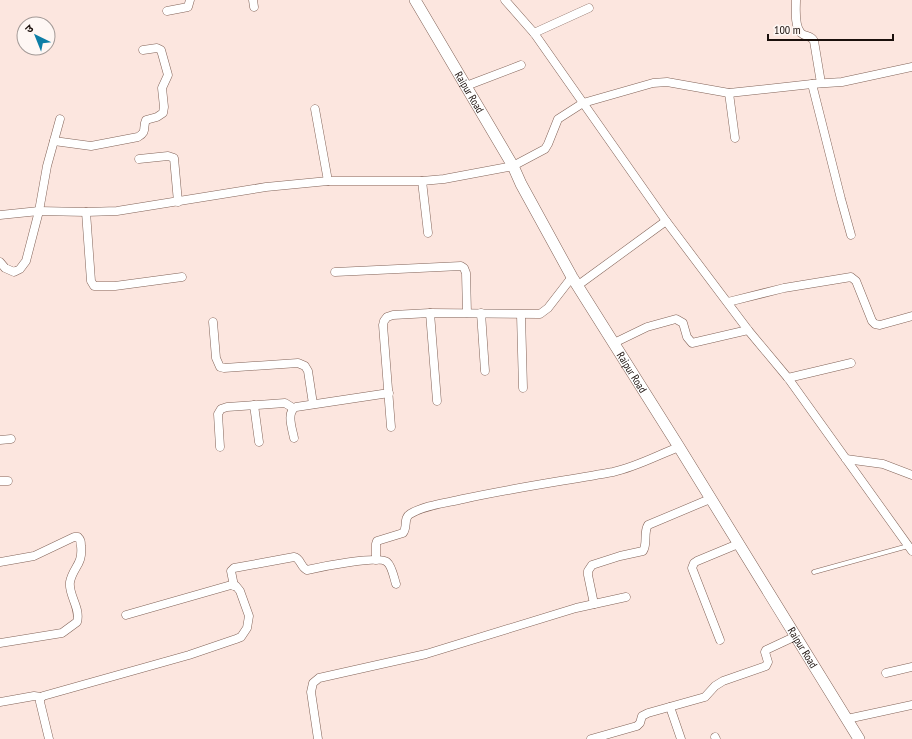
<svg xmlns="http://www.w3.org/2000/svg" width="912" height="739" font-family="'PT Sans Narrow','Noto Sans Devanagari',sans-serif">
  <style>
    .lines { fill: none; stroke-linecap: round; stroke-linejoin: round }
    .lane-casing { stroke: #826358; stroke-width: 5 }
    .street-casing { stroke: #826358; stroke-width: 9 }
    .secondary-casing { stroke: #826358; stroke-width: 12 }
    .lane { stroke: #fff; stroke-width: 4 }
    .street { stroke: #fff; stroke-width: 8 }
    .secondary { stroke: #fff; stroke-width: 11 }
    .labels { text-anchor: middle; stroke-width: 4; stroke-linejoin: round; paint-order: stroke }
    .street-label { font-size: 11px; fill: #1a0f0b; stroke: #fef7f4 }
  </style>
  <rect width="100%" height="100%" fill="#fce6df"/>
  <g class="lines">
    <defs>
      <polyline id="lane" points="814,572 908,546"/>
      <g id="street">
        <polyline points="253,0 254,7"/>
        <polyline points="505,0 534,33 666,221 748,330 788,378 912,551"/>
        <path d="M796 0C796 9 794 26 801 33 805 37 811 35 814 41L821 83"/>
        <polyline points="167,11 188,7 190,0"/>
        <polyline points="534,33 589,8"/>
        <polyline points="812,84 841,199 851,235"/>
        <polyline points="466,86 521,65"/>
        <polyline points="729,93 735,138"/>
        <polyline points="315,109 328,181"/>
        <path d="M54 141 91 146 138 137C148 131 142 128 146 120L157 117 163 113 164 107 162 88 168 75 161 50 157 48 143 50"/>
        <polyline points="139,159 168,156 174,158 178,202"/>
        <polyline points="422,181 428,233"/>
        <polyline points="86,212 91,281 94,286 115,286 182,277"/>
        <polyline points="0,215 39,211 86,212 117,211 266,187 328,181 422,181 444,179 513,166 545,149 548,144 558,119 583,103 653,83 667,82 729,93 812,84 842,82 912,67"/>
        <polyline points="0,262 5,268 14,272 20,269 26,261 39,211 47,166 60,119"/>
        <polyline points="335,272 461,266 464,268 466,273 467,313"/>
        <polyline points="577,286 666,221"/>
        <polyline points="728,302 784,288 851,277 856,281 872,321 875,324 880,325 912,316"/>
        <polyline points="430,313 437,401"/>
        <polyline points="481,313 485,371"/>
        <polyline points="521,315 523,388"/>
        <polyline points="213,322 216,358 220,367 224,368 298,363 305,366 308,371 313,404"/>
        <polyline points="614,343 647,327 676,319 683,323 687,337 692,343 748,330"/>
        <polyline points="788,378 851,363"/>
        <polyline points="254,405 259,442"/>
        <polyline points="391,427 383,325 384,321 387,317 393,315 430,313 540,314 548,308 572,277"/>
        <path d="M294 438C292 428 286 412 296 407L389 393"/>
        <polyline points="0,440 11,439"/>
        <polyline points="220,447 218,414 221,409 227,407 285,403 293,408"/>
        <polyline points="846,459 883,464 912,475"/>
        <polyline points="0,481 8,481"/>
        <path d="M376 560V544L377 541 403 533C408 527 403 518 410 514 425 505 446 503 463 499 513 488 563 481 613 472 636 467 658 455 679 447"/>
        <path d="M0 562 34 556 74 537H78C81 540 81 542 81 546 83 565 73 567 70 582 68 595 81 608 77 622L62 633 0 643"/>
        <path d="M234 586 231 571 234 568 294 557C301 558 300 567 307 570 320 567 379 555 387 562 392 566 394 578 396 584"/>
        <path d="M594 604 588 575V571L592 565 620 556 643 551C648 543 643 533 648 525L710 499"/>
        <polyline points="720,640 692,568 694,563 697,561 738,544"/>
        <polyline points="886,673 912,667"/>
        <polyline points="0,702 34,696 41,697"/>
        <polyline points="670,707 681,739"/>
        <polyline points="847,719 912,705"/>
        <polyline points="715,737 716,739"/>
        <polyline points="49,739 40,702 40,699 43,696 189,655 236,639 241,637 247,628 249,616 240,591 236,586 231,585 126,615"/>
        <polyline points="318,739 311,692 313,683 319,678 426,654 576,608 626,597"/>
        <polyline points="591,739 637,726 640,723 642,716 648,713 705,697 715,686 723,681 766,666 768,662 765,652 766,650 796,636"/>
      </g>
      <g id="secondary">
        <path id="s1" d="M415 0 513 166 521 184 572 277 679 447 859 739"/>
      </g>
    </defs>
    <use href="#lane" class="lane-casing"/>
    <use href="#street" class="street-casing"/>
    <use href="#secondary" class="secondary-casing"/>
    <use href="#lane" class="lane"/>
    <use href="#street" class="street"/>
    <use href="#secondary" class="secondary"/>
  </g>
  <g class="labels">
    <g class="street-label">
      <text dy="4" stroke="none"><textPath href="#s1" startOffset="107">Raipur Road</textPath></text>
      <text dy="4" stroke="none"><textPath href="#s1" startOffset="431">Raipur Road</textPath></text>
      <text dy="4" stroke="none"><textPath href="#s1" startOffset="755">Raipur Road</textPath></text>
    </g>
  </g>
  <g transform="translate(36 36) rotate(317)"><circle r="19" fill="#fef7f4" stroke="#a39a97"/>
  <path d="M0-3L7 15L0 10L-7 15Z" fill="#0d7ea6"/>
  <text y="-6" font-size="11" font-weight="bold" text-anchor="middle" fill="#1a0f0b">उ</text>
  </g>
  <path d="M768 34v6h125v-6" fill="none" stroke="#1a0f0b" stroke-width="2"/>
  <text x="774" y="34" font-size="12" fill="#1a0f0b" stroke="#fef7f4" stroke-width="3" paint-order="stroke">100 m</text>
</svg>
